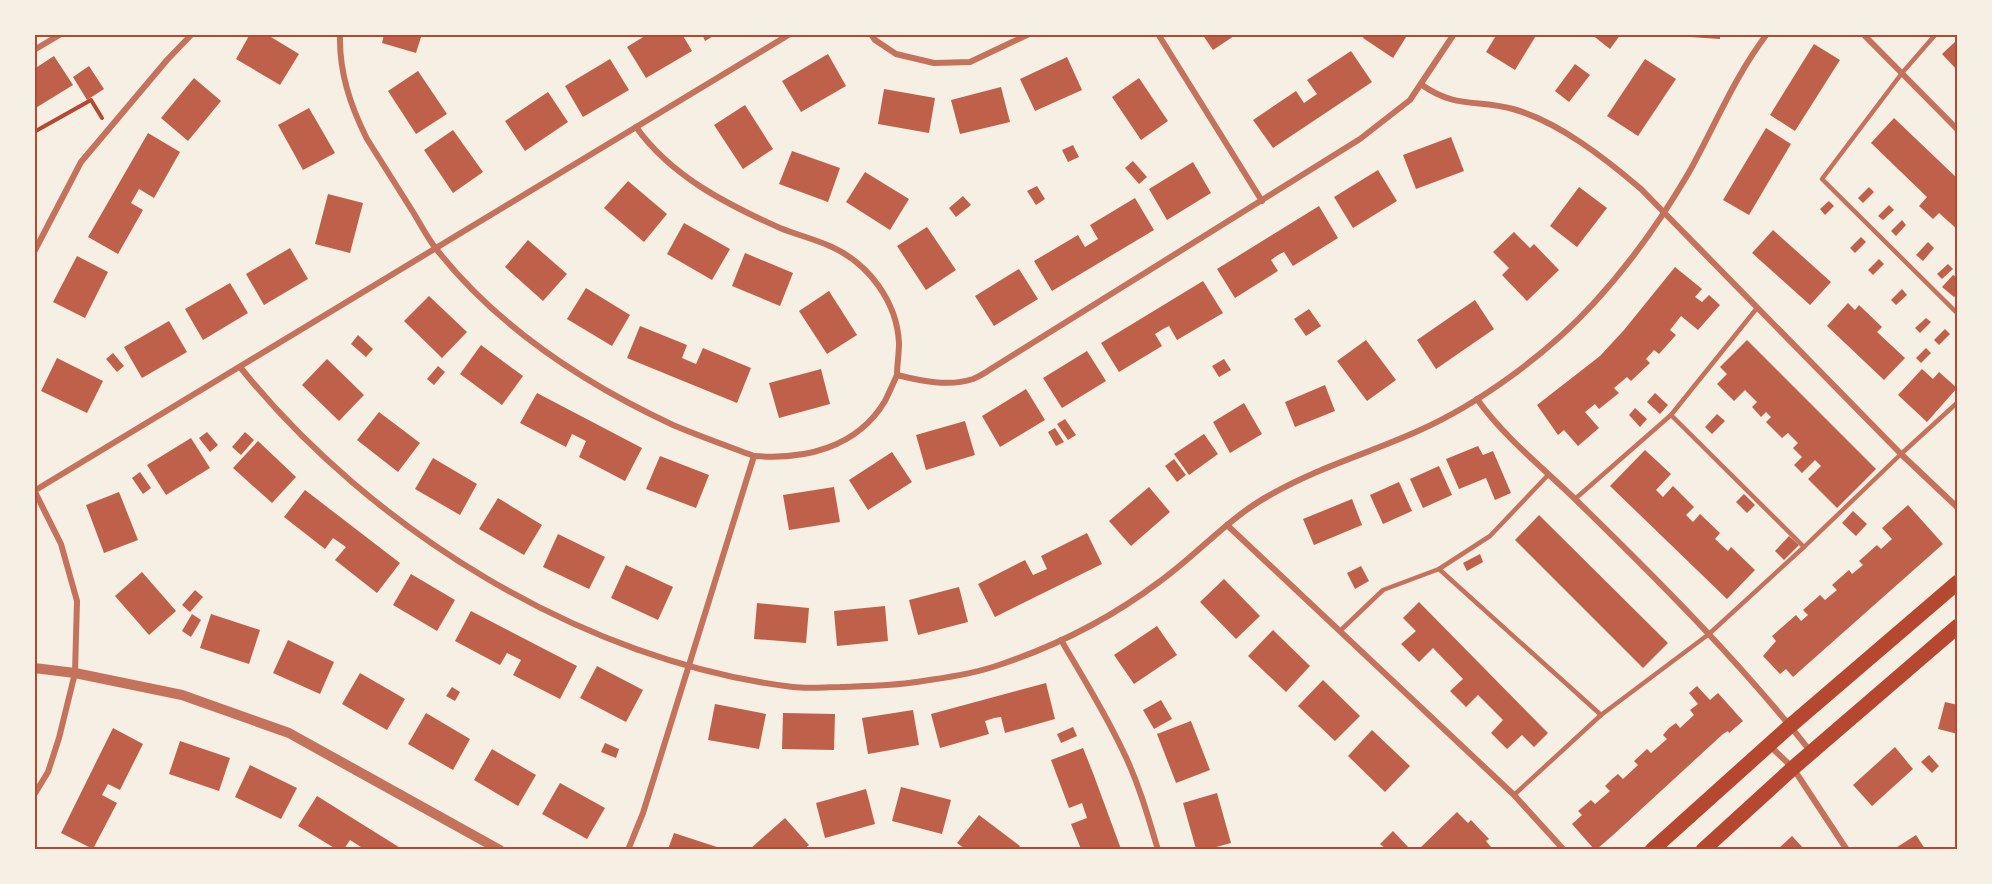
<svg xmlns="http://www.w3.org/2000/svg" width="1992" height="884" font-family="'PT Serif',serif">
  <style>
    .building { fill: #bf614a }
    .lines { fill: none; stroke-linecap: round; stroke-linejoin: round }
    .path { stroke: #b5482f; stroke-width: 4 }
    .service { stroke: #c5725c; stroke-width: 4.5 }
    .minor { stroke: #c5725c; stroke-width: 6 }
    .tertiary { stroke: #c5725c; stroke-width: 10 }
    .primary { stroke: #b5482f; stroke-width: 15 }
    .neatline { fill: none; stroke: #b5482f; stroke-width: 2 }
  </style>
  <rect width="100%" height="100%" fill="#f6efe4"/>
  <g class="building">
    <polygon points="250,34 266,34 299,54 280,85 236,59"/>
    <polygon points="384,34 422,34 416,53 382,43"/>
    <polygon points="648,34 682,34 692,51 646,78 627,47"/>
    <polygon points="702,34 717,34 705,41"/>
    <polygon points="1202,34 1237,34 1213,50"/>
    <polygon points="1365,34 1408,34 1393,58 1363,38"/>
    <polygon points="1497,34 1537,34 1515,70 1486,52"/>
    <polygon points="1591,34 1621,34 1610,49"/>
    <polygon points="1690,34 1720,34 1720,39 1690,37"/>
    <polygon points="1958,39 1958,71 1942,54"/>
    <polygon points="1814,44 1840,60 1795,131 1770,115"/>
    <polygon points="1351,51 1372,82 1273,148 1253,120 1296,91 1304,103 1317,94 1307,80"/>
    <polygon points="828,54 846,86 801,112 782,81"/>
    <polygon points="54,56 73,85 34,109 34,69"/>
    <polygon points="1067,57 1082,90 1035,111 1020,79"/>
    <polygon points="610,59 629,90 583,117 565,86"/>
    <polygon points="1645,59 1676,79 1638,136 1607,116"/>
    <polygon points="1575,64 1590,75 1569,102 1555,91"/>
    <polygon points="89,66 104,89 87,100 73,77"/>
    <polygon points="418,71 447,114 416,134 388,91"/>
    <polygon points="194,78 221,101 188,141 161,118"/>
    <polygon points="1139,78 1168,121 1141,140 1112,97"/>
    <polygon points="1001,87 1010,122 960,134 951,100"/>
    <polygon points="884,89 935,98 929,133 878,124"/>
    <polygon points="548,92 568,122 525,151 505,121"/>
    <polygon points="745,105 773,149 743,169 714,125"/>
    <polygon points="309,108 335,153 303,170 278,125"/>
    <polygon points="1894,118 1958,179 1958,230 1939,213 1933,219 1919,206 1927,197 1871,143"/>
    <polygon points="1766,128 1791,144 1749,215 1723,200"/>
    <polygon points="453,130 483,172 453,193 424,150"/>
    <polygon points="148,133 180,152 154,198 139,189 131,203 143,210 118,254 88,237"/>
    <polygon points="1451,137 1464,171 1416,189 1403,155"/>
    <polygon points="1073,145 1079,157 1068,162 1062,150"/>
    <polygon points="792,151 840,168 828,202 779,184"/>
    <polygon points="1133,161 1147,177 1139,184 1125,168"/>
    <polygon points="1193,162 1211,193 1167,220 1149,189"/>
    <polygon points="1378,170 1397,201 1353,228 1334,197"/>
    <polygon points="865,172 909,199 890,230 846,202"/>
    <polygon points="628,181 667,214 644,242 604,208"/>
    <polygon points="1037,186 1045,199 1036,205 1027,191"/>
    <polygon points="1579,187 1607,208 1577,247 1550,226"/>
    <polygon points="1869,187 1874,192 1863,203 1858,198"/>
    <polygon points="328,194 363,203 350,253 315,244"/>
    <polygon points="963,196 971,205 956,217 949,208"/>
    <polygon points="1135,198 1154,230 1052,291 1034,261 1078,235 1085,247 1098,239 1090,225"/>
    <polygon points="1829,201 1834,206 1825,215 1820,209"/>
    <polygon points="1889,205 1894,210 1883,220 1878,216"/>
    <polygon points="1319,206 1338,238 1293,266 1284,252 1278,255 1271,260 1278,271 1235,298 1217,269"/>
    <polygon points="1902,220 1906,225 1896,236 1891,231"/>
    <polygon points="684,223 730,249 712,280 667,254"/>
    <polygon points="927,227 956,270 926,290 897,246"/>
    <polygon points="1773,230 1831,282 1810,305 1752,253"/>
    <polygon points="1514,232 1530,248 1534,244 1559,270 1527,301 1502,275 1509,268 1493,252"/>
    <polygon points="1861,237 1866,242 1855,253 1850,248"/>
    <polygon points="528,240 567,274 543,301 505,267"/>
    <polygon points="1928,242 1934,248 1923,261 1916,255"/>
    <polygon points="290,248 308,279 264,305 246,274"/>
    <polygon points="745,253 793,273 780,306 732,286"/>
    <polygon points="77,256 108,272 85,318 53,302"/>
    <polygon points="1879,259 1884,264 1873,275 1868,270"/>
    <polygon points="1948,264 1953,269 1942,279 1937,274"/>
    <polygon points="1675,267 1702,289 1695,297 1702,302 1709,295 1720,305 1698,330 1681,316 1670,330 1676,335 1659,354 1654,350 1646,359 1650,363 1631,381 1627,377 1614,388 1619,393 1599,409 1595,404 1585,412 1599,428 1578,446 1564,430 1558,435 1537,405 1600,356 1624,330"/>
    <polygon points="1019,269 1038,299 994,326 975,296"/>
    <polygon points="1953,275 1958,278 1958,293 1954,297 1942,287"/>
    <polygon points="1203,281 1223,313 1177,340 1169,326 1163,329 1155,334 1162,346 1119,372 1101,343"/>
    <polygon points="230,283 248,313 203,340 185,309"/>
    <polygon points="586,288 630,315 612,346 567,319"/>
    <polygon points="1902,289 1907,295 1896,305 1891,300"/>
    <polygon points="829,291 857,335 827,354 799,311"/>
    <polygon points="429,296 467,332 442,358 404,321"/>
    <polygon points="1475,300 1494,329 1436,369 1417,340"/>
    <polygon points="1848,303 1855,310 1859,305 1882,327 1877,332 1905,358 1884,380 1827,326"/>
    <polygon points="1309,309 1321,326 1306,336 1294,319"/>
    <polygon points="1926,318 1931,322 1920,333 1915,328"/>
    <polygon points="169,321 187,352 142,378 124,347"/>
    <polygon points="640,326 687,345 682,358 696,364 703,348 751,368 737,403 627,358"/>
    <polygon points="1945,329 1950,334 1939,345 1934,340"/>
    <polygon points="358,335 373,349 366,357 351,344"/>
    <polygon points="1366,340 1396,380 1367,401 1337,361"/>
    <polygon points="1747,340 1876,469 1837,508 1808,479 1821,466 1815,460 1802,473 1794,465 1802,457 1793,448 1798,443 1788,433 1782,438 1766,422 1771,417 1766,412 1761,417 1752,407 1757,402 1745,390 1734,401 1717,384 1727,374 1720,367"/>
    <polygon points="481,345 523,376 502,405 460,374"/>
    <polygon points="1926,348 1931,353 1921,363 1916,358"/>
    <polygon points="1087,351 1106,381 1062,408 1043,378"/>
    <polygon points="113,353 124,366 117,372 106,359"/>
    <polygon points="57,358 103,381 87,413 41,391"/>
    <polygon points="327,359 364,395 339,421 302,385"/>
    <polygon points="1224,359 1231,370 1219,377 1212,366"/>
    <polygon points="438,366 445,372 434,385 427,379"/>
    <polygon points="821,369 830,404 779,418 769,383"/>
    <polygon points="1922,369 1933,379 1939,372 1957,388 1927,422 1898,395"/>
    <polygon points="1325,385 1335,411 1295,427 1285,402"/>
    <polygon points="1026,389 1045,420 1000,447 982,416"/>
    <polygon points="537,393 642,448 625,481 579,457 586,441 572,434 566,447 520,423"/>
    <polygon points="1655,393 1668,405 1660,414 1647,402"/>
    <polygon points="1244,403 1262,434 1230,453 1213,422"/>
    <polygon points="1635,408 1647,419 1640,427 1629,415"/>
    <polygon points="379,412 420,443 398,472 357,440"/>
    <polygon points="1717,414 1725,421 1712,434 1705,427"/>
    <polygon points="1065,419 1076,435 1068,440 1057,424"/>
    <polygon points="965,421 975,455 926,470 916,435"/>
    <polygon points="1055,428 1064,442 1056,446 1048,432"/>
    <polygon points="207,432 218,445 210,452 199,438"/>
    <polygon points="245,432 254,440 241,455 232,447"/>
    <polygon points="1204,434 1218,454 1189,475 1174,454"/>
    <polygon points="191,438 210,468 166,495 147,465"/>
    <polygon points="258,441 296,477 272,503 233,468"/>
    <polygon points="1478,446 1483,455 1493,451 1511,493 1495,500 1486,478 1459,489 1446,459"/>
    <polygon points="1645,450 1671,474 1656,490 1663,497 1673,486 1694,507 1686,515 1693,522 1700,514 1720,533 1715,539 1728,551 1731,547 1755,570 1727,599 1610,486"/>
    <polygon points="892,452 912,482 868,510 849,480"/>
    <polygon points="660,456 709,475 696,508 646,489"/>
    <polygon points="433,458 477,484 460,515 415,489"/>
    <polygon points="1174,459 1186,475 1177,482 1165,466"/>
    <polygon points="1439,466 1452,495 1423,508 1410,479"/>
    <polygon points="140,472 151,488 143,494 132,478"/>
    <polygon points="1399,482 1412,511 1383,524 1370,495"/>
    <polygon points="834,487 840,522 789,530 783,495"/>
    <polygon points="1149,487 1170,512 1131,546 1109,521"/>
    <polygon points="305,490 400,563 377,593 335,560 346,547 333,538 325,549 284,517"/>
    <polygon points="119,492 138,540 104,553 86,505"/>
    <polygon points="1744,494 1755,505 1747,513 1736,502"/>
    <polygon points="498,498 542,525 524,555 479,529"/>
    <polygon points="1352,499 1362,525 1314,545 1303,519"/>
    <polygon points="1908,505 1943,544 1793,677 1786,669 1780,674 1763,656 1776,641 1772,636 1796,615 1801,621 1808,615 1803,610 1820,595 1825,600 1837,590 1832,585 1849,570 1852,574 1863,565 1859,561 1877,545 1881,549 1892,539 1882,528"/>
    <polygon points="1853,511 1867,524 1856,536 1842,523"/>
    <polygon points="1539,515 1668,643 1643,668 1515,540"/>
    <polygon points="1087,533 1102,564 995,617 978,584 1025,560 1033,575 1047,569 1041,556"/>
    <polygon points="558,534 605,557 589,589 543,567"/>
    <polygon points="1789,536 1799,545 1784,560 1775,551"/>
    <polygon points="1480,554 1483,562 1467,571 1463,563"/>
    <polygon points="626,565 673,587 658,620 611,598"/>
    <polygon points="1361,566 1369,581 1355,589 1347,573"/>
    <polygon points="142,572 176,611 149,635 115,596"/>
    <polygon points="411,574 455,600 437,631 393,605"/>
    <polygon points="1224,579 1260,616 1236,639 1200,602"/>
    <polygon points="959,587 968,622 918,635 909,600"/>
    <polygon points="195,590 203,597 190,612 182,605"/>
    <polygon points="1419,602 1548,733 1534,747 1522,735 1507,749 1491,733 1503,720 1478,695 1466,707 1450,691 1463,679 1433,648 1419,662 1401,644 1416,631 1403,618"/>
    <polygon points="757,603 809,608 806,643 754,639"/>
    <polygon points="885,606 888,641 837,646 834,611"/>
    <polygon points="471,611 577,666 560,699 513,675 521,660 507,653 500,665 455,641"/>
    <polygon points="192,614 201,620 191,637 182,631"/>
    <polygon points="211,614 260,630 249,664 200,648"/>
    <polygon points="1157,626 1177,655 1134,684 1114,655"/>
    <polygon points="1273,630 1310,666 1286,692 1248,656"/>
    <polygon points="288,640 334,662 320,694 273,673"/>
    <polygon points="597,666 643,690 626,722 580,698"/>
    <polygon points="360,673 405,699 387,730 342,704"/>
    <polygon points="1323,680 1360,716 1335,741 1298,706"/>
    <polygon points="1046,683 1055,719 1005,733 1001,717 994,718 985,721 989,734 940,748 931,714"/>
    <polygon points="1697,686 1710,700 1718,693 1743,721 1729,733 1728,731 1723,734 1612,836 1597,849 1594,849 1572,824 1582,815 1578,811 1591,800 1595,804 1610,791 1605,786 1612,779 1618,774 1623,779 1638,765 1634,761 1647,749 1651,753 1667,739 1663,735 1669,728 1676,723 1680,728 1694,715 1690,710 1698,704 1689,693"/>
    <polygon points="452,687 460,692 455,701 446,696"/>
    <polygon points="1161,700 1172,719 1154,729 1143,710"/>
    <polygon points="1945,702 1958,705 1958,734 1938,729"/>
    <polygon points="715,704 766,714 759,749 708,740"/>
    <polygon points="913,710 919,745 868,754 862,718"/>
    <polygon points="426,713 470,739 453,770 408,744"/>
    <polygon points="783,713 835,714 834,750 782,749"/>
    <polygon points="1191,721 1210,770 1176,783 1157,734"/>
    <polygon points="1073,727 1077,736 1061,743 1057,734"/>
    <polygon points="113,728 143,744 120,790 108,784 102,795 117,803 93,849 61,833"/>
    <polygon points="1372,730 1410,766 1385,792 1348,756"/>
    <polygon points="180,741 230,758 219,791 169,774"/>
    <polygon points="605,743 619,749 616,758 601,752"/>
    <polygon points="1895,747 1913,769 1872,806 1853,785"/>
    <polygon points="1083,748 1093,773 1121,849 1081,849 1071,824 1087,818 1082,803 1069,808 1051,760"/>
    <polygon points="492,749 536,775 518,806 474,780"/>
    <polygon points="1929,755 1939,766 1932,773 1921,762"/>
    <polygon points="250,765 297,788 281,819 235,797"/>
    <polygon points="560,783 605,808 587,839 542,814"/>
    <polygon points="901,787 951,800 942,834 892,821"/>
    <polygon points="866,789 875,824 825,838 816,803"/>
    <polygon points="1217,793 1231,843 1209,849 1196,849 1183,803"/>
    <polygon points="317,796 402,849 360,849 361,847 350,840 344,849 336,849 298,826"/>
    <polygon points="1457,812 1468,823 1471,820 1489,839 1486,841 1491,847 1489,849 1419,849"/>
    <polygon points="979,815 1020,846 1018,849 965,849 957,843"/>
    <polygon points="785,818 809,845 804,849 750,849"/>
    <polygon points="1393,831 1410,849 1386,849 1380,844"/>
    <polygon points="674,833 723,849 668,849"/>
    <polygon points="1916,835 1925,849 1894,849"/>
    <polygon points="1792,836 1804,849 1778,849"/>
  </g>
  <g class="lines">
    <polyline class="path" points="34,132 91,100 102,118"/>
    <g class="service">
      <polyline points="1936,34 1902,73 1822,179 1958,314"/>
      <polyline points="1671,415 1804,547"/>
      <polyline points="1575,499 1671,415 1757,308"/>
      <polyline points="1439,569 1601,715"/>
      <polyline points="1341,630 1383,590 1439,569 1490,536 1549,474"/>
      <polyline points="1514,795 1601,715 1709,634 1804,547 1901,454 1958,402"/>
    </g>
    <g class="minor">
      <path d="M340 34C339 72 350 105 367 139 382 163 398 188 413 212 421 225 428 239 437 250 498 327 585 384 673 425 699 436 727 446 754 456"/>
      <polyline points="871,34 875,40 896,54 934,63 970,62 1029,34"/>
      <polyline points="1158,34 1262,201"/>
      <polyline points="1863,34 1958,130"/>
      <polyline points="34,50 61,34"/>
      <path d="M1422 85C1456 109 1478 99 1513 109 1559 122 1606 159 1641 189L1901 454 1958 508"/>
      <path d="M636 127C671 176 726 204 780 228 797 235 815 239 832 247 869 264 897 302 899 343 899 354 897 365 897 375"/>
      <polyline points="34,252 81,162 167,60 192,34"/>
      <path d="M240 367C371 530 584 662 793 687 809 689 825 687 840 687 866 686 891 686 916 682 944 678 973 674 999 665 1056 646 1111 618 1159 582 1197 555 1228 518 1270 495 1319 467 1367 454 1418 431 1479 404 1547 354 1593 304 1629 265 1661 220 1688 174 1714 128 1734 77 1767 34"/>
      <path d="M1477 399C1504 437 1542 467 1576 500 1658 580 1740 662 1811 752"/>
      <polyline points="34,490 61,544 77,601 75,673 59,738 48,772 34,795"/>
      <polyline points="34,491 790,34"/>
      <polyline points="1227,525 1514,795 1564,850"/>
      <path d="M1061 640C1082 676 1104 711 1122 749 1138 781 1148 816 1158 850"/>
      <polyline points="1769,745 1793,768 1847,850"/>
      <path d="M628 850 643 813 754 456C804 460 857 448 885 401 889 393 893 384 897 375 921 381 949 387 973 379 981 376 988 371 994 367L1360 139 1410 100 1454 34"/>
    </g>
    <polyline class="tertiary" points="34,668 75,673 182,695 289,733 500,850"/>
    <g class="primary">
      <polyline points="1652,850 1790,726 1958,582"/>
      <polyline points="1703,850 1793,768 1958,626"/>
    </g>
  </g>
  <rect width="1992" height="884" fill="none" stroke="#f6efe4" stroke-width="72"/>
  <rect x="36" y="36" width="1920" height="812" class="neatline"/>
</svg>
